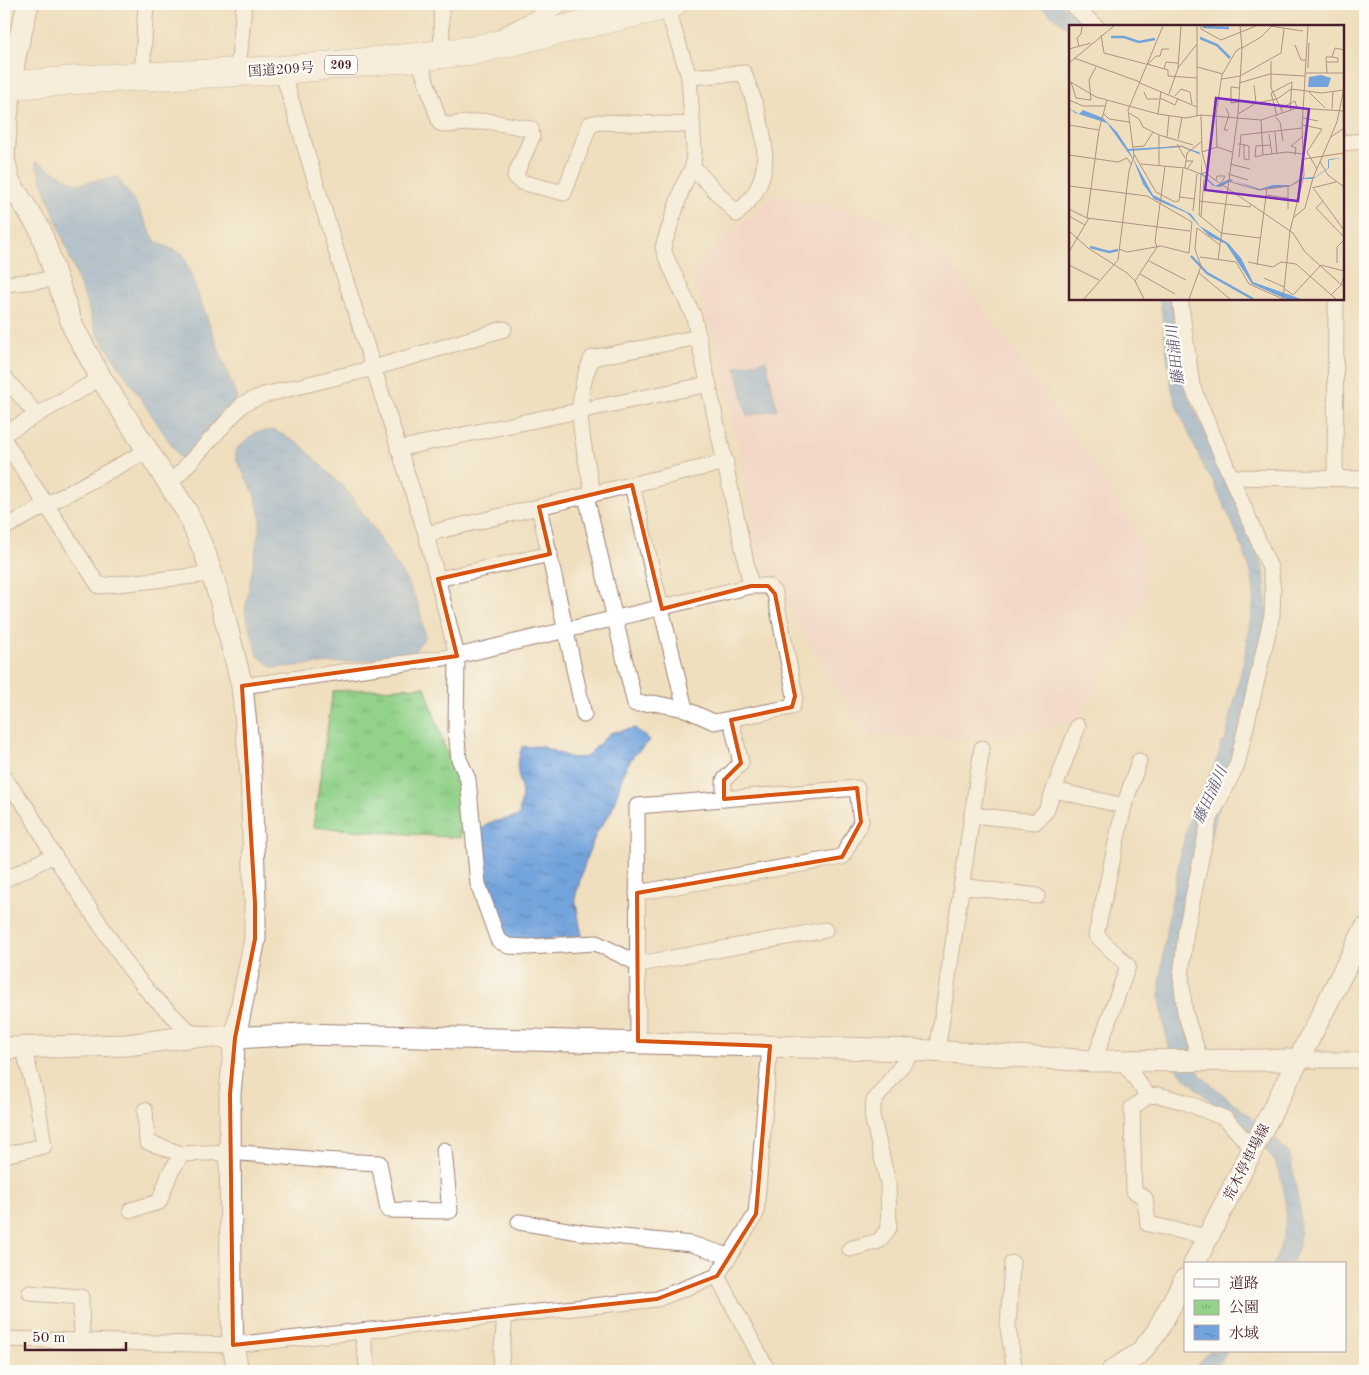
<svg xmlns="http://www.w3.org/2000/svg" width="1369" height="1375" font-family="'Old Standard TT','Noto Serif JP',serif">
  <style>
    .built { fill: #f7cfd3 }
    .park { fill: url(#park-tufts); stroke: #6e785a }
    .water { fill: url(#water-ripples); stroke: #5e6184 }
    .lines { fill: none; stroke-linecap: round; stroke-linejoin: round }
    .street-casing { stroke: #9c7f74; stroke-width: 17 }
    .secondary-casing { stroke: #9c7f74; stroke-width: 23 }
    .highway-casing { stroke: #9c7f74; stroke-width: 29 }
    .street { stroke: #fff; stroke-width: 15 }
    .secondary { stroke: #fff; stroke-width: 21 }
    .highway { stroke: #fff; stroke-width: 28 }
    .marked { fill: none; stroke: #d8530f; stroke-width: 4; stroke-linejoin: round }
    .labels { text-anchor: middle; stroke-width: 4.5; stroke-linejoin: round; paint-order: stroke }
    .shield { fill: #fdfcf7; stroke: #806168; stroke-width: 1 }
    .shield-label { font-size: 12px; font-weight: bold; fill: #4a1f2b }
    .street-label { font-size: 14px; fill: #4a1f2b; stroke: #fdfcf7 }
    .water-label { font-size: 15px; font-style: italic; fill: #5a5472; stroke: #fdfcf7 }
    .inset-river { fill: none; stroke: #72a3dc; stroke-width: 2.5 }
    .inset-road { fill: none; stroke: #ad9283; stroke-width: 1 }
    .view { fill: #7b2cbf; fill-opacity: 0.15; stroke: #7b2cbf; stroke-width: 2.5 }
    .inset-edge { fill: none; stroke: #4a1f2b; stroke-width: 2.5 }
  </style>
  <defs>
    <pattern id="park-tufts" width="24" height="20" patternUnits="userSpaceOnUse" patternTransform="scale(1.25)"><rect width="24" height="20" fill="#92d289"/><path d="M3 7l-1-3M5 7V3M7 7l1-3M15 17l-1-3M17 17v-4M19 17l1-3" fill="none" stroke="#7fb476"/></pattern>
    <pattern id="water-ripples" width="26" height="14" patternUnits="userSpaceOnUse" patternTransform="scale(1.25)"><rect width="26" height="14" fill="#72a3dc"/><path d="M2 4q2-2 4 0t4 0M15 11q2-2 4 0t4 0" fill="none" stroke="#6084b3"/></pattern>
  </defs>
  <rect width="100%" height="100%" fill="#fdfcf7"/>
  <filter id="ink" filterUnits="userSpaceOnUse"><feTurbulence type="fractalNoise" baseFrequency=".02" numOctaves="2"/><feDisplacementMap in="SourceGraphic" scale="10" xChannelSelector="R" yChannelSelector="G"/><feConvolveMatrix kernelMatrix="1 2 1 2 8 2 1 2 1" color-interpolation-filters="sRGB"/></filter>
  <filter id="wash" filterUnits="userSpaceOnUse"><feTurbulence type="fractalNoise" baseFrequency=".0096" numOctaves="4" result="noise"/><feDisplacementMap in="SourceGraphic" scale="20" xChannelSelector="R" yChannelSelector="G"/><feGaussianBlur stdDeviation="1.12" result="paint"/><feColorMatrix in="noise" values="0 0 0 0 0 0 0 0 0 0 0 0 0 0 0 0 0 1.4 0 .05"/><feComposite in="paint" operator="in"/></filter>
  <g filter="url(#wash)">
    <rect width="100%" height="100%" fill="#efdfbe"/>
    <polygon class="built" points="778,194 898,222 957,270 1095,466 1143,542 1146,594 1077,721 986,739 866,735 759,557 721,357 691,270 732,231"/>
    <polygon class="park" points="425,687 460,793 461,838 313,827 333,691"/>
    <g class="water">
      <polygon points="1038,4 1060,4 1089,26 1070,26 1070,30"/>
      <polygon points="35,161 77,184 117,177 135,202 156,242 183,254 237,398 181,459 97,333"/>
      <path d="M1160 299H1174L1187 394 1225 474 1264 569 1267 613 1231 764 1178 953 1195 1065 1201 1076 1270 1133 1286 1150 1291 1160 1300 1210 1299 1246 1292 1264H1273C1294 1229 1290 1159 1252 1138L1183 1076 1173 1064 1164 1026 1160 998V982L1167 925 1181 852 1189 821 1218 757 1221 743 1225 742 1248 641 1246 640C1249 625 1254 610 1254 594 1253 561 1226 512 1213 481L1206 472 1177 407 1171 386Z"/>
      <polygon points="766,360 777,409 747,416 736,367"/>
      <polygon points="274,430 300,444 348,492 372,526 409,585 419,606 425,637 414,652 390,658 274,668 258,656 245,611 261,519 254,493 236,459 236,449 256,432"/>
      <polygon points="635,728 650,741 634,755 625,769 611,812 597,832 587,856 575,898 582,936 509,943 489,904 479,831 488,823 519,816 522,794 517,765 522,747 540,746 572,758 586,757 610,733"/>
      <polygon points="1209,1351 1228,1351 1214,1371 1194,1371"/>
    </g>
  </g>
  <g filter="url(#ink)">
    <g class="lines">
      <defs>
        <g id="street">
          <polyline points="441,4 442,54"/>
          <polyline points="1071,4 1096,26"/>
          <polyline points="505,34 562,4"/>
          <polyline points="418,57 440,123 447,125 487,121 531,129 532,137 515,176 521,182 564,193 590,124 598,122 693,125"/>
          <polyline points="282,70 336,250 426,534 457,656 456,730 459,759 468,779 478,884 498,940 508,946 528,947 596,943 639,964 825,930"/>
          <polyline points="238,73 244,4"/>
          <polyline points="142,77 146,4"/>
          <path d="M689 77 744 73C757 109 777 157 755 193 750 201 743 207 737 214L693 167"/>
          <polyline points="1343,143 1365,141"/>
          <polyline points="4,284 58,279"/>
          <polyline points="1180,299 1192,386 1270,568 1273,589 1272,615 1237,765 1209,820 1186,931 1181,977 1185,1013 1200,1059"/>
          <polyline points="4,377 37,415"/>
          <polyline points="4,434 101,378"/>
          <polyline points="4,440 99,586 212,574"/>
          <path d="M398 449C502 426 605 406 709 384"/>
          <polyline points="1232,477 1365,479"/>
          <polyline points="1335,478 1336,299"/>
          <polyline points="170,484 243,404 264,395 374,368 504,329"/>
          <polyline points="632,485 685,709"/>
          <path d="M593 494C584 446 570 405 592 358L699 337"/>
          <polyline points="586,496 635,704 653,703 685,709 714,722 792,707 795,696 775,594 768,586 751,586"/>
          <polyline points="539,507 584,715"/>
          <polyline points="4,528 148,450"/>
          <polyline points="426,534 726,462"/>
          <polyline points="438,579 550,554"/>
          <polyline points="242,686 457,656 751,586 694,317 666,257 663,247 683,186 693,167 694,150 689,77 666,5"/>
          <polyline points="4,778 29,811 51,851 130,969 151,995 194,1036"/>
          <polyline points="1054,790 1124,806"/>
          <polyline points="724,799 724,780 741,763 731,720"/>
          <polyline points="972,815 1035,822 1046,811 1078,726"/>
          <polyline points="4,880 54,855"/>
          <polyline points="961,886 1037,896"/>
          <polyline points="637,893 842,857 861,822 857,788 637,806 638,1041"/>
          <polyline points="937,1052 982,748"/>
          <polyline points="1122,1060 1148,1096"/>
          <polyline points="1299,1060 1365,1060"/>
          <polyline points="1094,1061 1128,966 1096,935 1124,806 1139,761"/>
          <polyline points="145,1110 147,1142 182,1154"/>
          <polyline points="4,1155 44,1146 37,1100 23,1047"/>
          <polyline points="131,1210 159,1202 170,1173 182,1154 230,1152 320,1160 379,1163 388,1210 450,1211 444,1150"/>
          <polyline points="519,1222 585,1233 691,1244 729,1256"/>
          <polyline points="1208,1237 1148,1224 1145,1198 1134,1191 1132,1108 1148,1096 1158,1095 1185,1102 1226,1119 1252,1148"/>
          <polyline points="850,1249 879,1241 889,1228 888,1183 872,1115 874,1101 914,1050"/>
          <polyline points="1012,1263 1008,1328 1015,1371"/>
          <polyline points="717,1276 768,1371"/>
          <polyline points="30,1293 81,1297 82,1341"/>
          <polyline points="362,1331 368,1371"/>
          <polyline points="4,1339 233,1345 657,1299 717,1276 756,1214 770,1046"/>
          <polyline points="500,1371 505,1316"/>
        </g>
        <g id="secondary">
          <polyline points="28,4 15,57 7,117 4,158 9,181 40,229 73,327 101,378 187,512 205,553 220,599 242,686 251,774 255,903 255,939 235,1038 230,1094 231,1287 233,1345 238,1371"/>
          <polyline points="4,1048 127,1045 194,1036 235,1038 302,1034 914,1050 1094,1061 1299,1060"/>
          <polyline points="1194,1264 1365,929"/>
          <polyline points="1112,1371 1139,1354 1156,1333 1185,1279"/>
        </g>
        <polyline id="highway" points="4,86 89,79 282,70 418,57 475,50 672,4"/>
      </defs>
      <use href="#street" class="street-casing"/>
      <use href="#secondary" class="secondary-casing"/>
      <use href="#highway" class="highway-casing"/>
      <use href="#street" class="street"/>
      <use href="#secondary" class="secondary"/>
      <use href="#highway" class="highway"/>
    </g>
  </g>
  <path d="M0 0H1369V1375H0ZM632 485 662 609 751 586H768L775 594 795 696 792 707 731 720 741 763 724 780V799L857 788 861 822 842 857 637 893 638 1041 770 1046 756 1214 717 1276 657 1299 233 1345 230 1094 235 1038 255 939V903L242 686 457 656 438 579 550 554 539 507Z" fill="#efdfbe" fill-opacity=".55" fill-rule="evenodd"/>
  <path class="marked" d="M632 485 662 609 751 586H768L775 594 795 696 792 707 731 720 741 763 724 780V799L857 788 861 822 842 857 637 893 638 1041 770 1046 756 1214 717 1276 657 1299 233 1345 230 1094 235 1038 255 939V903L242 686 457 656 438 579 550 554 539 507Z"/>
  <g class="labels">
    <rect class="shield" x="325" y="55.5" width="32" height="19" rx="4"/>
    <g class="shield-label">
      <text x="341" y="69">209</text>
    </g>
    <g class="street-label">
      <text transform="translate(281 69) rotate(-4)" y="5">国道209号</text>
      <text transform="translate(1246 1162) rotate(-63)" y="5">荒木停車場線</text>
    </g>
    <g class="water-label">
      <text transform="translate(1175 355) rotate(-97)" y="5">藤田浦川</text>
      <text transform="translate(1210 795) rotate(-65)" y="5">藤田浦川</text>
    </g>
  </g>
  <g transform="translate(1069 25)">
    <rect width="275" height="275" fill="#efdfbe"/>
    <path d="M252 50 262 53 259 62H239L240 52ZM0 83 10 89 14 85 34 93 48 107 59 124 111 121 130 127 132 131 133 148 146 161 161 154 191 164 204 160H221L233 153 246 152 259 143V136L260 134 275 133 260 135V143L244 154H233L219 161 190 165 164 155 151 162 144 161 132 149V130L113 122 60 126 84 170 122 189 131 201 159 218 172 233 184 257 232 274H217L183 259 157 219 140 211 118 188 85 174 74 159 65 136 38 98 6 88Z" fill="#72a3dc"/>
    <path class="inset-river" d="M134 2 160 3M42 12H55L70 17M131 13 148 20 161 33M70 17 86 14M21 222 40 227 49 225M122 231 138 248 184 274"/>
    <path class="inset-road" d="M128 1V91M132 1V4L152 15 187 1M201 1 234 6M32 10 35 28 77 39M226 20 232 35H237M10 21 8 13 12 9 13 1M173 23 192 12 203 1M0 24 22 18M5 33 71 57M202 36V63L214 88M257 37H269V33L263 32M0 38 45 1M78 39 99 45V51L128 53M79 39 87 31H91L93 24H100M128 42 154 49M109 43 128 19M239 43 240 18M95 44 97 37 109 38M237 48H275M258 48 257 32H263L266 23 275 25M153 54 171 51 212 28 215 4M0 56 27 72 89 89 117 93 132 90 133 127 139 150 224 208 236 227 275 262M2 57 7 73M71 58 128 82M170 58 201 49 236 51M185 60 187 78M239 66 256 83M75 67 78 74H90M100 69 109 43 112 1M106 71 112 64 121 67 123 79M7 73 22 75 20 55 27 42M91 73 106 80 109 73M0 75 14 81H36M169 77 162 78V62L170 63M157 83 160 90 155 105H159M212 83 226 76 228 83M263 84 264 66M60 88 70 94 74 102 90 110 124 120M35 89 40 94 60 97M89 89 92 66M169 89 187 78 208 74 222 64 253 68 274 65M132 90 192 95 228 83 275 86M208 91 202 68 223 57 221 86M206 92 211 97 214 116M234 93 249 96M192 95 194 130 218 127 234 129M0 100 30 105M233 100 253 104 238 127M206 107 208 129M200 109 203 129M98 112 100 91M262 112 275 103M109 114 113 92M108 119 116 133M169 119H172L180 121V135L175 134V120M64 122 75 121 84 107M100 122 113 121 121 125M148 122 147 89 153 50 167 26 173 22M148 122 163 127M133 127 148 122M238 127 248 144M65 129 87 167 106 177 110 176 114 144M0 130 49 137 58 133 62 139M194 130 186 132 187 121 202 120M226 130 227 123 222 121 233 112M170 132 172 110 233 103M235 134 275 128M117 136H124L118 144M251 137 259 150 275 162M72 139 116 143M161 139 181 144M90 141V110M116 143 118 128 132 117M116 143 132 149 138 147M132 149 130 190 152 208M159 149 179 155M147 155 148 151H156L152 159M159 156 190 165 221 161 232 155M0 161 78 171 123 197 120 228 92 221 58 227 50 224M243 163 267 157M245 164 275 205M197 170 219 173M110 172 126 174M130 176 181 182 182 180M254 176 247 183 275 212M0 184 18 193 121 206M219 184V161M124 186 128 149M0 191 16 200M132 192 135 154M18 193 30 105 38 75M224 193 236 183 244 153 268 97 275 63M128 203 151 220M0 206 19 223 58 248 66 256 75 274M152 208 191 213M0 227 20 193M131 232 167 237 180 259 214 274M149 235 169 89 173 23 171 1M80 236 117 255M179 237 204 242 212 237 227 239 267 274M268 238V222L275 215M0 240 30 255M188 240 198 163M130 248 161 274M71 249 106 269M195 253 215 262M66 256 88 222 86 216 96 142M216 264 224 270 252 240 275 246M262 270 272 260 275 251M15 274 49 235 60 146 65 131 59 85 94 1M120 274 132 241 126 224 128 203M214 274 221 206 235 150 233 103 239 1"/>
    <path class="view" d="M147 73 240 84 229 176 136 165Z"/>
    <rect width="275" height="275" class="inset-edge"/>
  </g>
  <rect width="1369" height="1375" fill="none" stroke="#fdfcf7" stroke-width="20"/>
  <rect x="1184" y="1262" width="162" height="90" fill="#fdfcf7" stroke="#b5a4a5"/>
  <rect x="1194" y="1279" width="25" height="8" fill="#ffffff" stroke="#b5a4a5"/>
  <text x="1229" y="1288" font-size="15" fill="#4a1f2b">道路</text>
  <rect x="1194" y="1300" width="25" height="15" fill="url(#park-tufts)" stroke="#b5a4a5"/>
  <text x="1229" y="1312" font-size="15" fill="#4a1f2b">公園</text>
  <rect x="1194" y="1325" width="25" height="15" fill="url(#water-ripples)" stroke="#b5a4a5"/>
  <text x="1229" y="1338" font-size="15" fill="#4a1f2b">水域</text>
  <path d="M25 1342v8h101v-8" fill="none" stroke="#4a1f2b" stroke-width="2.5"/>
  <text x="32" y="1342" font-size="15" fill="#4a1f2b" stroke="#fdfcf7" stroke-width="4" paint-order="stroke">50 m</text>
</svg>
